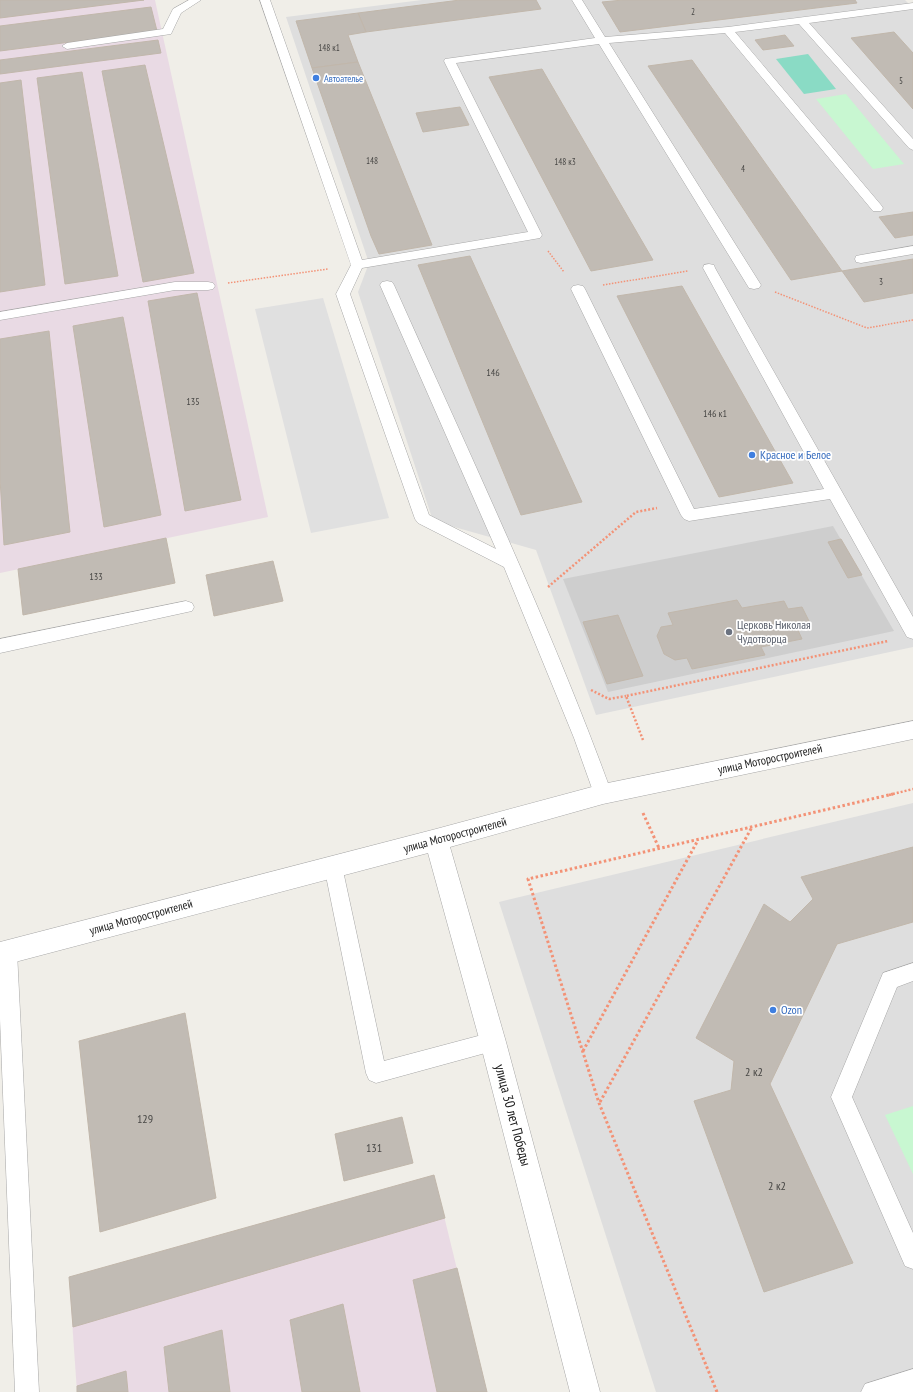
<svg xmlns="http://www.w3.org/2000/svg" width="913" height="1392" font-family="'PT Sans Narrow',sans-serif">
  <style>
    .residential { fill: #dedede }
    .industrial { fill: #e9dae4 }
    .religious { fill: #cecece }
    .park { fill: #c8f7d1 }
    .pitch { fill: #8adbc5 }
    .parking { fill: #e0e0e0 }
    .building { fill: #c1bbb4; stroke: #c1b7ab }
    .lines { fill: none; stroke-linecap: round; stroke-linejoin: round }
    .service-casing { stroke: #a7a7a7; stroke-width: 1 }
    .tertiary-casing { stroke: #a7a7a7; stroke-width: 1 }
    .path-far2 { stroke: #f39276; stroke-width: 1.5; stroke-dasharray: 1.5 1.5; stroke-linecap: butt }
    .path-far1 { stroke: #f39276; stroke-width: 2.5; stroke-dasharray: 2 2; stroke-linecap: butt }
    .path { stroke: #f39276; stroke-width: 3; stroke-dasharray: 2.5 2.5; stroke-linecap: butt }
    .service { fill: #fff; fill-rule: evenodd }
    .tertiary { fill: #fff; fill-rule: evenodd }
    .shop-dot { fill: #3f7fe0; stroke: #fff; stroke-width: 1.5 }
    .worship-dot { fill: #6b7280; stroke: #fff; stroke-width: 1.5 }
    .labels { text-anchor: middle; stroke-width: 3.5; stroke-linejoin: round; paint-order: stroke }
    .far-number-label { font-size: 9px; fill: #484745 }
    .far-shop-label { font-size: 10px; fill: #366cbe; stroke: #fff; text-anchor: start }
    .number-label { font-size: 10px; fill: #484745 }
    .shop-label { font-size: 12px; fill: #366cbe; stroke: #fff; text-anchor: start }
    .worship-label { font-size: 12px; fill: #5b616d; stroke: #fff; text-anchor: start }
    .street-label { font-size: 12px; fill: #202020; stroke: #fff }
    .near-number-label { font-size: 12px; fill: #484745 }
    .near-street-label { font-size: 14px; fill: #202020; stroke: #fff }
  </style>
  <rect width="100%" height="100%" fill="#f0eee8"/>
  <g class="residential">
    <polygon points="422,0 905,0 913,8 913,647 596,715 536,550 433,521 358,292 369,263 286,17"/>
    <polygon points="913,803 913,1392 656,1392 499,902"/>
  </g>
  <g class="industrial">
    <polygon points="0,0 155,0 268,517 0,573"/>
    <polygon points="434,1175 487,1392 77,1392 69,1277"/>
  </g>
  <polygon class="religious" points="833,526 894,631 608,692 563,579"/>
  <g class="park">
    <polygon points="846,94 904,164 873,169 816,99"/>
    <polygon points="913,1106 913,1174 885,1115"/>
  </g>
  <polygon class="pitch" points="808,54 836,89 804,94 776,59"/>
  <polygon class="parking" points="323,298 389,518 311,533 255,309"/>
  <g class="building">
    <polygon points="0,0 144,0 0,18"/>
    <polygon points="460,0 536,0 541,9 366,32 358,13"/>
    <polygon points="623,0 855,0 857,3 620,32 602,2"/>
    <polygon points="151,7 157,31 0,51 0,26"/>
    <polygon points="358,13 366,32 348,35 358,62 312,68 296,21"/>
    <polygon points="894,32 913,53 913,109 851,38"/>
    <polygon points="785,35 794,46 763,50 755,40"/>
    <polygon points="158,40 161,53 0,74 0,60"/>
    <polygon points="692,60 842,271 791,280 648,66"/>
    <polygon points="358,62 432,245 379,254 371,236 312,68"/>
    <polygon points="145,65 194,273 143,282 102,71"/>
    <polygon points="542,69 653,260 591,271 489,77"/>
    <polygon points="82,72 118,276 65,284 37,78"/>
    <polygon points="21,80 45,285 0,292 0,83"/>
    <polygon points="460,107 469,125 423,132 416,113"/>
    <polygon points="913,212 913,235 895,238 879,217"/>
    <polygon points="470,256 582,502 521,515 418,265"/>
    <polygon points="913,259 913,293 864,302 842,271"/>
    <polygon points="682,286 793,483 719,497 617,296"/>
    <polygon points="197,293 241,500 185,511 148,301"/>
    <polygon points="123,317 161,515 104,527 73,326"/>
    <polygon points="49,331 70,532 4,545 0,479 0,339"/>
    <polygon points="166,538 175,583 23,615 18,569"/>
    <polygon points="841,539 862,575 848,578 828,542"/>
    <polygon points="273,561 283,601 214,616 206,575"/>
    <polygon points="737,600 742,608 784,601 788,609 802,607 811,625 797,628 802,639 761,647 765,655 692,669 687,658 675,660 664,654 657,636 661,627 673,625 668,613"/>
    <polygon points="618,615 643,676 607,684 583,622"/>
    <polygon points="913,847 913,922 837,944 770,1084 853,1263 764,1292 694,1101 731,1090 734,1061 696,1038 764,904 790,922 813,899 801,877"/>
    <polygon points="185,1013 216,1198 100,1232 79,1041"/>
    <polygon points="402,1117 413,1163 344,1181 335,1134"/>
    <polygon points="434,1175 445,1218 73,1327 69,1277"/>
    <polygon points="457,1268 487,1392 437,1392 413,1280"/>
    <polygon points="343,1304 360,1392 302,1392 290,1320"/>
    <polygon points="222,1330 230,1392 169,1392 164,1347"/>
    <polygon points="126,1371 128,1392 77,1392 77,1386"/>
  </g>
  <g class="lines">
    <defs>
      <g id="service">
        <polygon points="189,0 201,0 181,13 171,34 67,49 62,46 67,43 163,29 173,9"/>
        <path d="M260 0H270L362 260 528 232 444 61 445 59 595 38 572 0H582L605 37 728 27 913 3V9L809 23 913 139V150L909 148 799 24 735 32 881 205 883 208 881 211H873L725 33 609 43 761 285 759 288 754 289 749 288 599 44 456 63 542 235 540 238 362 268 350 294 429 515 496 549 380 285 382 282 387 281 392 282 394 285C469 453 549 621 612 794L609 800 603 802 597 800 594 794 574 738 504 567 418 523 415 519 336 294 351 265Z"/>
        <polygon points="913,246 913,254 861,263 856,262 855,259 856,256 861,255"/>
        <polygon points="709,264 714,265 715,268 913,617 913,639 907,637 830,499 689,521 684,519 681,515 571,289 573,286 578,285 583,286 585,289 694,509 824,489 703,268 704,265"/>
        <polygon points="175,282 208,282 213,283 215,286 213,289 208,290 175,290 0,320 0,312"/>
        <polygon points="186,601 192,603 194,607 192,611 0,653 0,639"/>
        <polygon points="333,858 340,860 342,866 384,1061 493,1032 500,1035 503,1042 500,1049 376,1083 369,1080 366,1073 324,866 326,860"/>
        <polygon points="7,943 14,945 17,952 39,1392 15,1392 0,1019 0,946"/>
        <polygon points="913,963 913,981 897,987 852,1097 913,1233 913,1269 905,1266 831,1097 883,973"/>
        <polygon points="913,1369 913,1392 861,1392 865,1384"/>
      </g>
      <polygon id="tertiary" points="913,721 913,739 603,804 450,847 506,1042 600,1392 570,1392 480,1042 428,853 0,966 0,942 436,829 603,784"/>
    </defs>
    <use href="#service" class="service-casing"/>
    <use href="#tertiary" class="tertiary-casing"/>
    <g class="path-far2">
      <polyline points="548,251 564,272"/>
      <polyline points="228,283 328,269"/>
      <polyline points="603,285 688,271"/>
      <polyline points="775,292 867,328 913,320"/>
    </g>
    <g class="path-far1">
      <polyline points="548,587 636,512 657,508"/>
      <polyline points="591,690 609,699 626,696"/>
      <polyline points="643,740 626,696 888,641"/>
      <polyline points="889,795 913,789"/>
    </g>
    <g class="path">
      <polyline points="643,813 659,848"/>
      <polyline points="583,1051 698,840"/>
      <polyline points="600,1102 752,827"/>
      <polyline points="717,1392 599,1103 528,879 893,794"/>
    </g>
    <use href="#service" class="service"/>
    <use href="#tertiary" class="tertiary"/>
  </g>
  <g class="shop-dot">
    <circle cx="316" cy="78" r="4"/>
    <circle cx="752" cy="455" r="4"/>
    <circle cx="773" cy="1010" r="4"/>
  </g>
  <circle class="worship-dot" cx="729" cy="632" r="4"/>
  <g class="labels">
    <g class="far-number-label">
      <text x="693" y="15">2</text>
      <text x="329" y="51">148 к1</text>
      <text x="901" y="84">5</text>
      <text x="372" y="164">148</text>
      <text x="565" y="165">148 к3</text>
      <text x="743" y="172">4</text>
      <text x="881" y="285">3</text>
    </g>
    <g class="far-shop-label">
      <text x="324" y="82">Автоателье</text>
    </g>
    <g class="number-label">
      <text x="493" y="376">146</text>
      <text x="193" y="405">135</text>
      <text x="715" y="417">146 к1</text>
      <text x="96" y="580">133</text>
    </g>
    <g class="shop-label">
      <text x="760" y="459">Красное и Белое</text>
      <text x="781" y="1014">Ozon</text>
    </g>
    <g class="worship-label">
      <text x="737" y="629">Церковь Николая<tspan x="737" dy="14">Чудотворца</tspan></text>
    </g>
    <g class="street-label">
      <text transform="translate(770 759) rotate(-12)" y="4">улица Моторостроителей</text>
      <text transform="translate(455 835) rotate(-15)" y="4">улица Моторостроителей</text>
      <text transform="translate(141 917) rotate(-15)" y="4">улица Моторостроителей</text>
    </g>
    <g class="near-number-label">
      <text x="754" y="1076">2 к2</text>
      <text x="145" y="1123">129</text>
      <text x="374" y="1152">131</text>
      <text x="777" y="1190">2 к2</text>
    </g>
    <g class="near-street-label">
      <text transform="translate(513 1115) rotate(75)" y="5">улица 30 лет Победы</text>
    </g>
  </g>
</svg>
